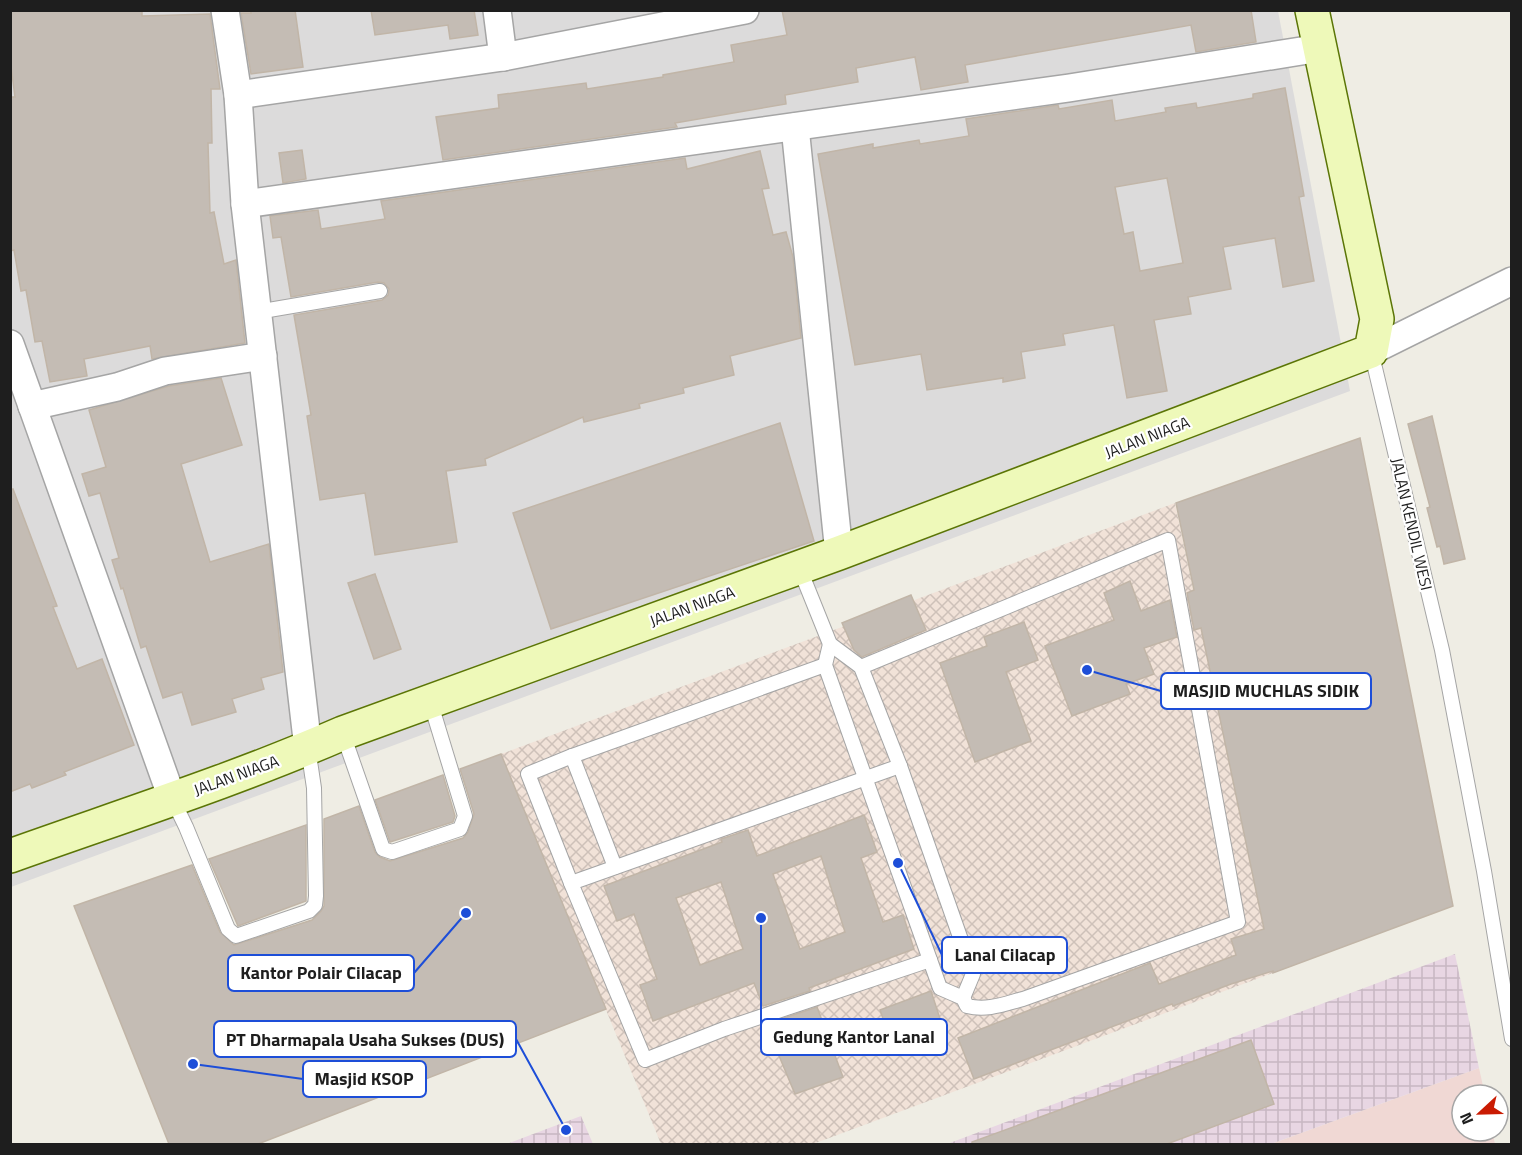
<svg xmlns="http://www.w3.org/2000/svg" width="1522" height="1155" font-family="'Titillium Web',sans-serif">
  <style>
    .residential { fill: #dcdbdb }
    .commercial { fill: #f0d8d4 }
    .industrial { fill: url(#industrial-grid) }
    .military { fill: url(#military-cross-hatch) }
    .building { fill: #c4bcb4; stroke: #c1b5a7; stroke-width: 1.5; fill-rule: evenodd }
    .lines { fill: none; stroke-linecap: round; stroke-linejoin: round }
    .service-casing { stroke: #a5a5a5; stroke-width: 16 }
    .minor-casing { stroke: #a5a5a5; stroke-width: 30 }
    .secondary-casing { stroke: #5b7506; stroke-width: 36 }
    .service { stroke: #fff; stroke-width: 14 }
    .minor { stroke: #fff; stroke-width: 27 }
    .secondary { stroke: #eef9b9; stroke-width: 33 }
    .labels { text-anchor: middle; stroke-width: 4.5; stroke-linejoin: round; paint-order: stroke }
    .street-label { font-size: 16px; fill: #1e1e1e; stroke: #fff }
    .leader { fill: none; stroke: #1d4ed8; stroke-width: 2 }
    .callout-dot { fill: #1d4ed8; stroke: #fff; stroke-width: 2 }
    .callout { fill: #fff; stroke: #1d4ed8; stroke-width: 2 }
    .callout-label { font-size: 18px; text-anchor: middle; font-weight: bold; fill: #1e1e1e }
  </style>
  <defs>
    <pattern id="industrial-grid" width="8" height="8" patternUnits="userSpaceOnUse" patternTransform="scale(1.5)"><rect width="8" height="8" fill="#e8d6e3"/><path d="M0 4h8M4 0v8" fill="none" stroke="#c7b7c2"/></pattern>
    <pattern id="military-cross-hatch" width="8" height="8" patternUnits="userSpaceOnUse" patternTransform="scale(1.5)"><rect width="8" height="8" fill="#f1e2d8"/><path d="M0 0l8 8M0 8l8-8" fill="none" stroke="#cec1b9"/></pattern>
  </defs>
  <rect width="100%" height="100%" fill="#efede4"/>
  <polygon class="residential" points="11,11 1278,11 1350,391 11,887"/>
  <polygon class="commercial" points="1479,1068 1485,1095 1462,1095 1462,1131 1492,1131 1495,1144 1271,1144"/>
  <g class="industrial">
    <polygon points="1455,954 1479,1068 1271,1144 947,1144"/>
    <polygon points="581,1116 593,1144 507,1144"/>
  </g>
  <polygon class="military" points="1175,503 1273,973 813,1144 661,1144 501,754"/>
  <g class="building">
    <polygon points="10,10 142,10 142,16 210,14 220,89 211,89 212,143 208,143 210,213 214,212 224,264 236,260 245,343 152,359 150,346 84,359 87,376 50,382 42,341 35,342 26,290 21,291 14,250 10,251 10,97 15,97 10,59"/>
    <polygon points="251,10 295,10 303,67 251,74 241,13 251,13"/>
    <polygon points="371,10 474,10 478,35 450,39 448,25 375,35"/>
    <polygon points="782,10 1251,10 1256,42 1196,52 1191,25 965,65 968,82 921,90 915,57 856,68 858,82 785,95 786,104 675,123 677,127 443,160 436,117 499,108 498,95 586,83 587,89 663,77 663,75 734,62 731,45 787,35"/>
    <path d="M1285 88 1304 196 1299 197 1314 281 1283 287 1275 238 1223 247 1231 289 1188 297 1191 314 1154 320 1167 391 1127 398 1114 325 1063 334 1065 345 1021 352 1025 378 1003 382V378L927 390 921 354 855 365 818 154 873 144V148L919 140 920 144 969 136 966 119 1058 105 1059 109 1112 100 1115 121 1166 112 1165 108 1196 103 1197 108 1253 98V94ZM1167 178 1183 263 1140 271 1133 232 1124 234 1115 187Z"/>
    <polygon points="302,150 306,179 283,183 279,153"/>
    <polygon points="760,151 769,188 762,189 773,235 786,232 793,257 801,338 730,356 734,375 683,388 684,393 639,404 640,408 584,422 583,417 485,459 486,465 446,471 457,542 375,555 365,493 320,500 307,416 311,415 294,315 382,300 388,295 389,289 384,283 378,282 291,297 281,237 273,238 270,216 318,210 321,229 385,219 381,201 685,158 687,169"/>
    <polygon points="221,378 242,445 181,464 210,562 269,544 283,672 261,678 264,689 232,699 236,712 192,725 182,692 163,698 146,646 141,648 123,588 121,589 112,560 119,558 100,493 89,496 82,474 106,467 89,410 169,386"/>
    <polygon points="1432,416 1465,559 1444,564 1440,546 1437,547 1427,508 1430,507 1408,424"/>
    <polygon points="780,423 814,541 551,629 513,513"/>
    <polygon points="1360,438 1453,906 1273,973 1273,971 1231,984 1173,1006 1172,1004 974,1079 958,1038 1150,963 1159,984 1236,955 1231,939 1264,929 1201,628 1194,630 1187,593 1194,590 1176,503"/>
    <polygon points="13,489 57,606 53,607 77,669 102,659 134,745 64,772 66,775 32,788 30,784 10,792 10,490"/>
    <polygon points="375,574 401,649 374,659 348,583"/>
    <polygon points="1130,581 1141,611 1170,600 1177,637 1144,648 1154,674 1126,684 1130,694 1072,716 1045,646 1114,620 1104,593"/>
    <polygon points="911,595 926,630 862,657 854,650 842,623"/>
    <polygon points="1024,622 1038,660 1006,672 1031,741 975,762 940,663 987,646 984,637"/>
    <polygon points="501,754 606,1009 258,1144 169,1144 74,906 192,865 220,932 234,945 312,920 321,911 324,906 324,819 359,806 375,852 380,857 390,861 463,838 468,832 474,814 460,769"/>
    <polygon points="443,775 455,816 453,822 390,842 375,800"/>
    <path d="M864 815 877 852 861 858 883 922 903 915 914 949 809 988 810 991 763 1006 754 983 653 1021 640 985 657 979 634 914 617 921 604 886 722 842 721 839 748 830 757 856ZM821 856 845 932 800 949 773 874ZM721 882 743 949 700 965 676 898Z"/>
    <polygon points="306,825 306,901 238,926 209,859"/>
    <polygon points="931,991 946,1037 895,1053 880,1010"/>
    <polygon points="817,1007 843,1077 795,1094 772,1039 775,1038 769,1023"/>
    <polygon points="1251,1040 1274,1104 1167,1144 972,1144 972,1142"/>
  </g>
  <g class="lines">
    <defs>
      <g id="service">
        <polyline points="257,312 380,291"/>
        <polyline points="1371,351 1442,650 1484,871 1512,1039"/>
        <polyline points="799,567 830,644 861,667 900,766 973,974 963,998"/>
        <path d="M830 644 825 665 940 988 963 998 967 1006C987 1011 1004 1004 1023 999L1238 922 1168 540 861 667"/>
        <polyline points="343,734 383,849 392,852 460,829 465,816 430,701"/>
        <polyline points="900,766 571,883 645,1060 724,1029 930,960"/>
        <polyline points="172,798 186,827 228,929 236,936 309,911 315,905 316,896 314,788 308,748"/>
        <polyline points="615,867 572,756 825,665"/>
        <polyline points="571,883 528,774 572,756"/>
      </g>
      <g id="minor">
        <polyline points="225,10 238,95 245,204 308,748"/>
        <polyline points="497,10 503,57"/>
        <polyline points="238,95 503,57 745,10"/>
        <polyline points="795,127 839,553"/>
        <polyline points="245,204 1069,88 1320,48"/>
        <polyline points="10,344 172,798"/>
        <polyline points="1371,351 1512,281"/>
        <polyline points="32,406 117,387 165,371 263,356"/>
      </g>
      <path id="secondary" d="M10 856C122 816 235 780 343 733L839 553 1371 351 1377 319 1312 10"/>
    </defs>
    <use href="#service" class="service-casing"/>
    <use href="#minor" class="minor-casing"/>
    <use href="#secondary" class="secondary-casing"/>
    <use href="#service" class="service"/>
    <use href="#minor" class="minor"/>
    <use href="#secondary" class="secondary"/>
  </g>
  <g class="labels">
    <g class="street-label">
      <text transform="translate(1147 437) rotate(-21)" y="6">JALAN NIAGA</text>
      <text transform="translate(1412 524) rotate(77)" y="6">JALAN KENDIL WESI</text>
      <text transform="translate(692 606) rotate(-20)" y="6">JALAN NIAGA</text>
      <text transform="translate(236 775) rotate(-20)" y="6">JALAN NIAGA</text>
    </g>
  </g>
  <path class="leader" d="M1087 670L1161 691M898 863L942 955M466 913L414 973M761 918L761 1037M566 1130L516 1039M193 1064L303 1079"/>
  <g class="callout-dot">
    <circle cx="1087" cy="670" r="6"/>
    <circle cx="898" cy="863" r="6"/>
    <circle cx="466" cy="913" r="6"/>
    <circle cx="761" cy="918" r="6"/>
    <circle cx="566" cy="1130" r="6"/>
    <circle cx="193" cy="1064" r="6"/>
  </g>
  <g class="callout">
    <rect x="1161" y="673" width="210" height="36" rx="6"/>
    <rect x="942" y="937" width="125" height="36" rx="6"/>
    <rect x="228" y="955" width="186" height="36" rx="6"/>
    <rect x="761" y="1019" width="186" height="36" rx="6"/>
    <rect x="214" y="1021" width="302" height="36" rx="6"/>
    <rect x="303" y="1061" width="123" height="36" rx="6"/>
  </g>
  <g class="callout-label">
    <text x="1266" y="697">MASJID MUCHLAS SIDIK</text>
    <text x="1005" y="961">Lanal Cilacap</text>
    <text x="321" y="979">Kantor Polair Cilacap</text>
    <text x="854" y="1043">Gedung Kantor Lanal</text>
    <text x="365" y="1046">PT Dharmapala Usaha Sukses (DUS)</text>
    <text x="364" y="1085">Masjid KSOP</text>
  </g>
  <rect width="1522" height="1155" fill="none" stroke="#1e1e1e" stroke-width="24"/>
  <g transform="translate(1480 1113) rotate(248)"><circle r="28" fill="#ffffff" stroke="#a5a5a5" stroke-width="1.5"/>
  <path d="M0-4.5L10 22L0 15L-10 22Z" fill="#ca1b02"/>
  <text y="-9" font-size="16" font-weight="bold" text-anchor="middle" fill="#1e1e1e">N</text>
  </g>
</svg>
